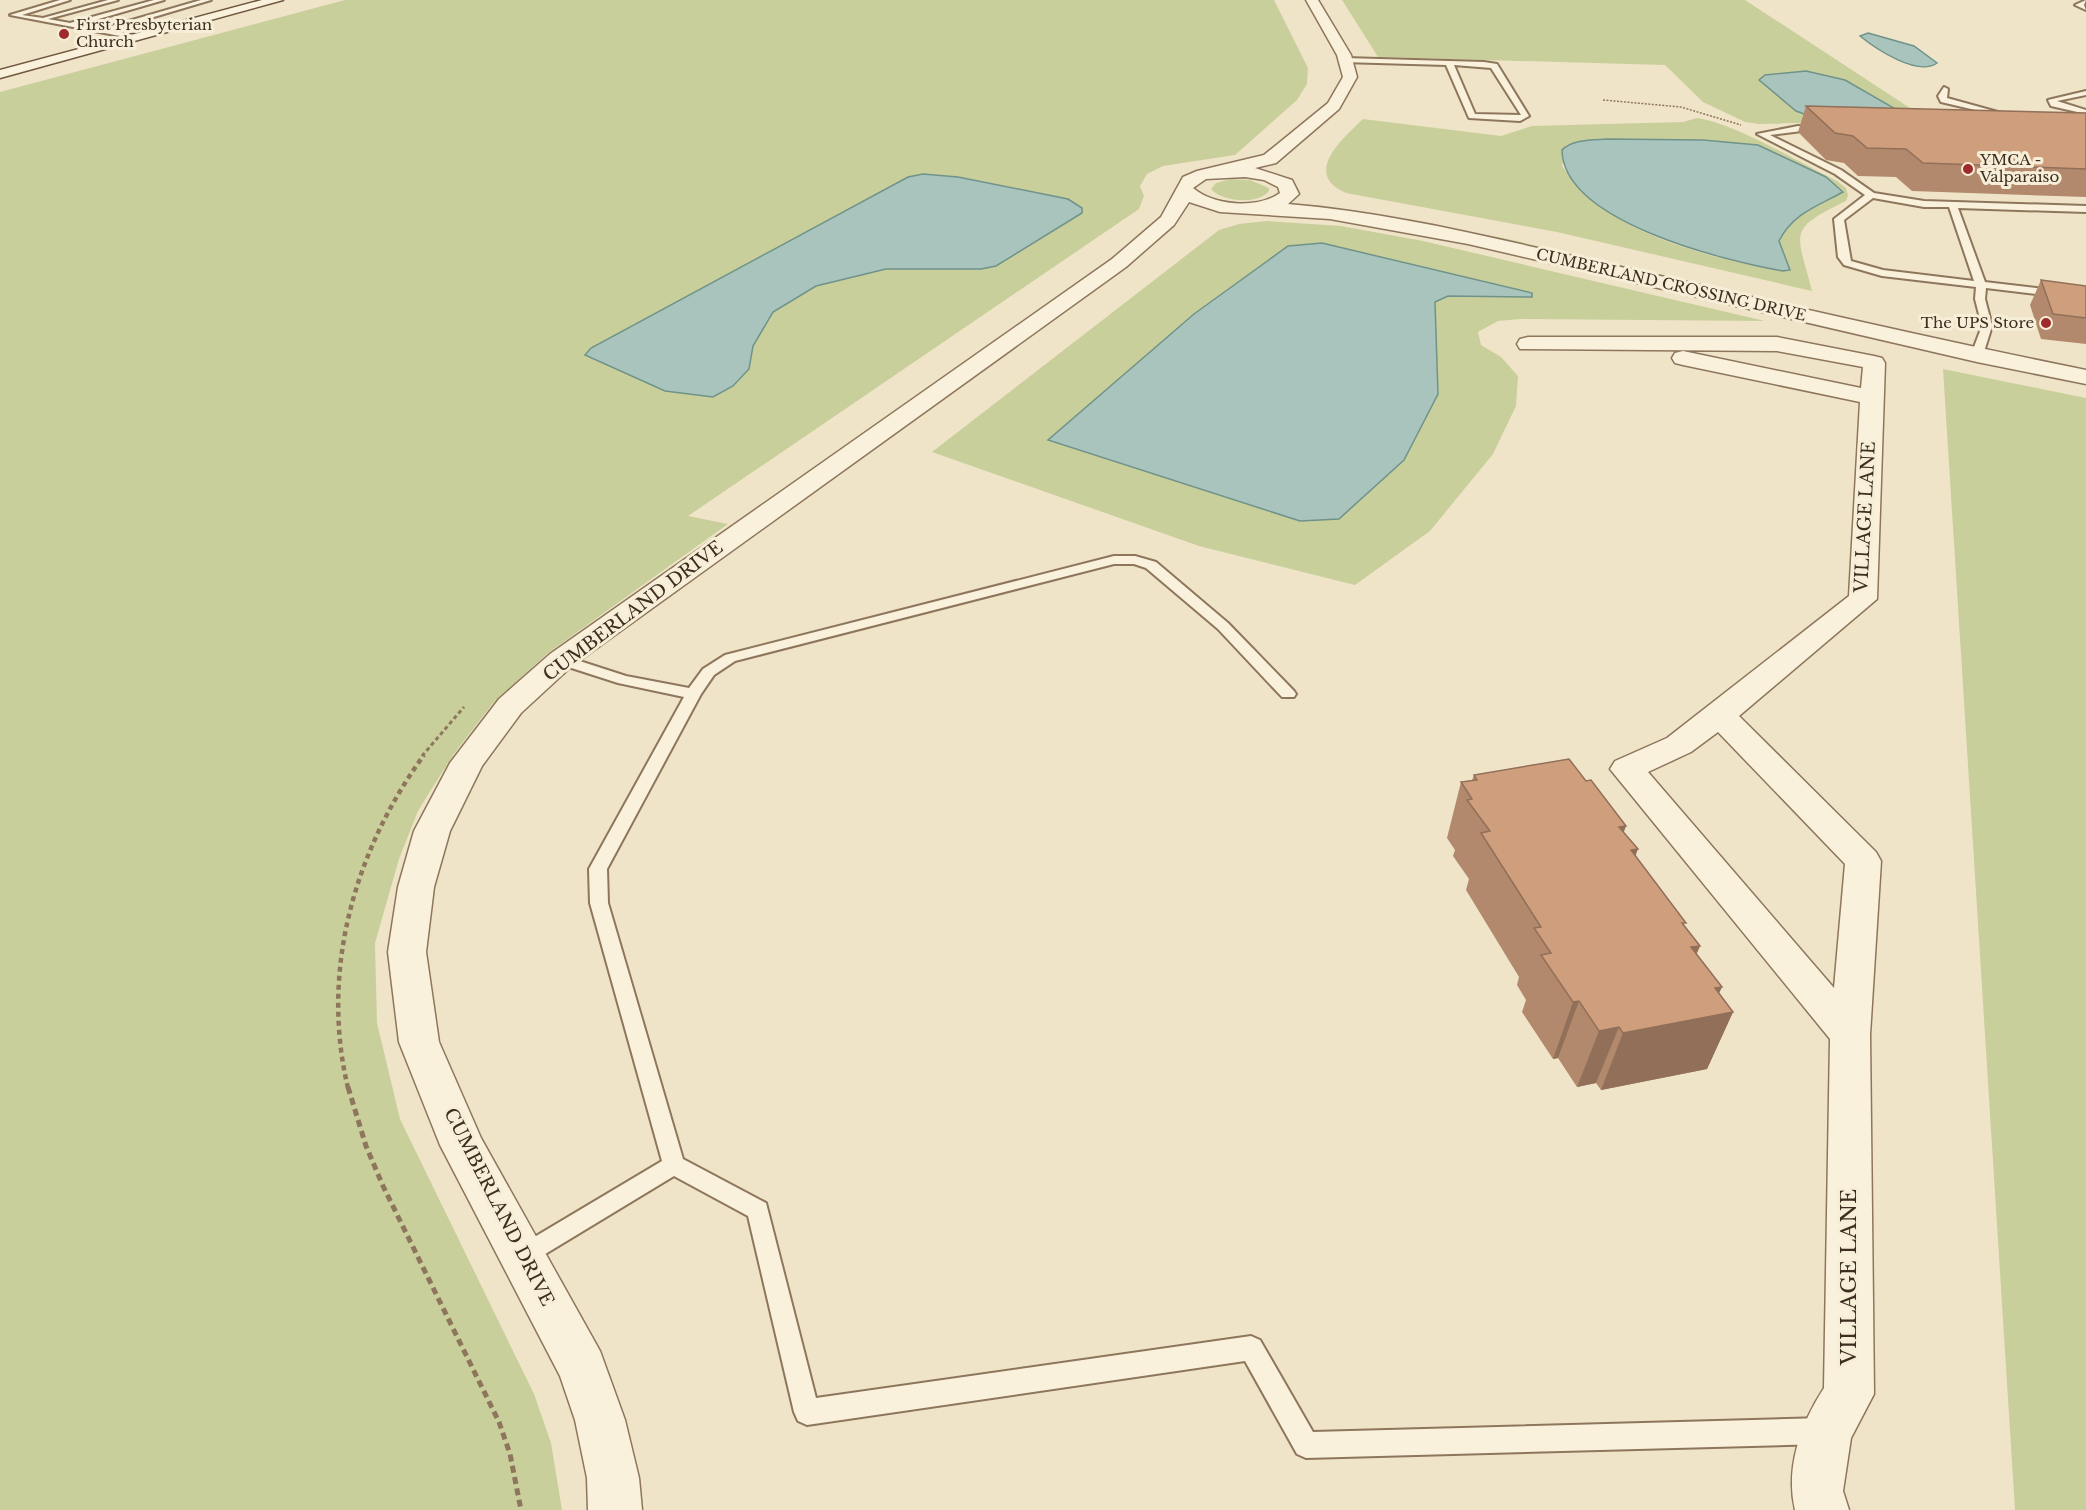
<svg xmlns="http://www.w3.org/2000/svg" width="2086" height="1510" font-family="'Libre Baskerville',serif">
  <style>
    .green { fill: #c9cf9b; fill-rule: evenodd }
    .water { fill: #a9c4bc; stroke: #6f938a; stroke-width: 1.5 }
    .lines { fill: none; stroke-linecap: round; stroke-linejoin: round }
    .lane-casing { stroke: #8d765c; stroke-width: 4 }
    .street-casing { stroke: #8d765c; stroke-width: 3 }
    .secondary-casing { stroke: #6f573f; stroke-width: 3 }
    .path-far3 { stroke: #8d765c; stroke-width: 1.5; stroke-dasharray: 2 1.5; stroke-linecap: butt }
    .path-far2 { stroke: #8d765c; stroke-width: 3; stroke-dasharray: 4 3; stroke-linecap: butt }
    .path-far1 { stroke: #8d765c; stroke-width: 4.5; stroke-dasharray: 5 4; stroke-linecap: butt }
    .path { stroke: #8d765c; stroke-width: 5; stroke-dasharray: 7 4.5; stroke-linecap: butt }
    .lane { fill: #faf1dc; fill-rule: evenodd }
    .street { fill: #faf1dc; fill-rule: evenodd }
    .secondary { fill: #faf1dc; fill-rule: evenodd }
    .wall { fill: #b2896c }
    .shaded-wall { fill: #916f58 }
    .building { fill: #cf9f7d; stroke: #916f58; stroke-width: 1.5 }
    .poi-dot { fill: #9e2a2b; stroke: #f7eed8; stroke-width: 2 }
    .labels { text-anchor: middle; stroke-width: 6; stroke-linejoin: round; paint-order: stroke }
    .far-poi-label { font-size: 15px; fill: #3d2e20; stroke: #f7eed8; text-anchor: start }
    .far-street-label { font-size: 15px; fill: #3d2e20; stroke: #f7eed8 }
    .street-label { font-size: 18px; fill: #3d2e20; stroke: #f7eed8 }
    .near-street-label { font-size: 21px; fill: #3d2e20; stroke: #f7eed8 }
  </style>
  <rect width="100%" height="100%" fill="#f0e4c8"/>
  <g class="green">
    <path d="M345 0H1274L1308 68 1307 84 1297 100 1235 155 1163 166 1147 174 1140 186 1144 196 1139 209 688 516 728 524 548 653 493 703 453 755 418 811 399 859 375 943 377 1023 400 1119 534 1394 551 1443 562 1510H0V92ZM923 174 958 177 1068 199 1082 208 981 269H886L816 286 773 312 753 346 713 397 665 391 586 355 591 348 908 177Z"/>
    <path d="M1342 0H1745L1939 127 1794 123 1759 124 1745 122 1703 102 1665 65 1378 57ZM1806 71 1845 80 1892 107 1789 106 1765 75Z"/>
    <path d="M1697 118C1737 124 1798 162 1837 181L1846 188 1848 195 1846 201C1786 230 1797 231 1812 291L1557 232 1346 193C1302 174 1342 139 1363 119L1501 136 1532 126 1683 122ZM1607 139 1703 140 1758 145 1826 177 1843 192C1817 208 1794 212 1779 241L1790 269 1783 271C1721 261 1642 240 1592 201 1580 192 1571 177 1562 166L1566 145Z"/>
    <path d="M1231 179 1250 180 1269 188V191C1258 205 1222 202 1211 189L1216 183Z"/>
    <polygon points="1328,208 1503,238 1800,307 1327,209"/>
    <path d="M1267 221 1341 226 1423 241 1765 321 1520 319 1498 321 1478 332 1481 345 1501 357 1518 376 1516 406 1493 454 1430 531 1355 585 1199 546 932 452 1219 230 1239 224ZM1322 243 1532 293V297L1448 296 1435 302 1438 394 1404 460 1049 440 1194 314 1288 246Z"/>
    <polygon points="1943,369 2086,398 2086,1510 2015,1510"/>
  </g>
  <g class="water">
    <path d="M1868 33 1914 46 1937 63C1918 77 1876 49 1860 36Z"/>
    <polygon points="1806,71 1845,80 1899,111 1807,115 1796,111 1759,80 1765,75"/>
    <path d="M1607 139 1703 140 1758 145 1826 177 1843 192C1818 206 1793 213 1779 241L1790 270 1783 271C1726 261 1563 222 1562 150 1572 139 1593 140 1607 139Z"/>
    <polygon points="923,174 958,177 1068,199 1082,208 1082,213 996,266 981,269 886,269 816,286 773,312 753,346 749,369 733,386 713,397 665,391 585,355 591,348 908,177"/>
    <polygon points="1322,243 1532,293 1532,297 1448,296 1435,302 1438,394 1404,460 1339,519 1300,521 1048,440 1194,314 1288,246"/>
  </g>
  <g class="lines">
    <defs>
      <g id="lane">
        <polygon points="60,0 70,0 22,15 43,18 108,0 118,0 48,19 70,23 154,0 164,0 78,25 101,29 201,0 211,0 110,30 138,36 136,39 10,15"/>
        <polygon points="2086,0 2084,5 2086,10 2075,5"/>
        <path d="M1345 58 1484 62 1497 64 1529 116 1520 121 1469 118 1446 65 1342 62ZM1454 65 1491 68 1521 115 1475 114Z"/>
        <polygon points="1944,87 1948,89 1947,98 2005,114 2001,116 1941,102 1938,96"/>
        <polygon points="2086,91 2086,95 2057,101 2086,110 2086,114 2051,106 2048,100"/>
        <path d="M1798 126 1826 128 1770 135 1841 170 1874 193 1924 201 2086 206V212L1958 208 1985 282 2086 294V300L1986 288 1985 299 1992 326 1983 355 1973 357 1971 355 1982 326 1975 299 1976 287 1882 276 1844 265 1838 257 1834 219 1865 195 1835 174 1757 134ZM1873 198 1924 207H1949L1974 281 1883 270 1851 261 1844 220Z"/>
        <polygon points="1114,556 1135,556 1156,562 1228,623 1294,691 1296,694 1294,697 1282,697 1218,629 1146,568 1134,564 1114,564 735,661 714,675 701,694 607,869 608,903 683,1159 766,1203 816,1398 1251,1336 1260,1340 1313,1432 1823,1418 1832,1422 1836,1431 1832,1440 1823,1444 1306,1458 1297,1454 1245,1361 807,1425 798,1421 794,1412 748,1216 674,1176 532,1262 524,1266 516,1262 512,1255 516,1248 662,1161 590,903 589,869 684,697 618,683 556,663 553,660 556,657 561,655 626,676 689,688 703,669 725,655"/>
      </g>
      <g id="street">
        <path d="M1306 0H1318L1351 55 1357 77 1339 109 1276 163 1255 168 1292 180 1299 194 1288 204C1397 213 1505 241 1612 265 1770 301 1927 338 2086 370V384L1977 362 1468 244 1330 219 1220 212 1189 202 1174 225 1126 267 572 666 521 713 482 766 450 831 434 887 426 952 439 1042 481 1138 600 1351 625 1420 639 1478 642 1510H588L587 1478 575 1420 560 1376 440 1145 399 1042 388 952 398 887 414 831 450 763 499 699 550 654 1112 259 1161 217 1183 177 1197 171 1264 155 1328 103 1343 77 1337 55ZM1245 177 1264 180 1278 187 1280 193C1258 209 1214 206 1193 188L1206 179Z"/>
        <path d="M1528 337H1777L1874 356 1882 358 1885 363 1877 599 1739 716 1876 852 1881 861 1870 1035 1874 1394 1851 1438 1843 1491 1849 1510H1795C1785 1468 1801 1423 1824 1388L1830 1039 1610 769 1615 761 1667 738 1849 596 1860 402 1683 365 1675 363 1672 358 1675 353 1683 351 1861 388 1863 367 1777 351 1520 349 1517 344 1520 339ZM1718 732 1845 864 1834 988 1648 772 1691 752Z"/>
      </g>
      <polygon id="secondary" points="262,0 283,0 0,78 0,70"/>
    </defs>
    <use href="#lane" class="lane-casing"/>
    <use href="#street" class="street-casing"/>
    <use href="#secondary" class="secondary-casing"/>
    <polyline class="path-far3" points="1603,100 1681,107 1741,125"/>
    <polyline class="path-far2" points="422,756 464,707"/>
    <path class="path-far1" d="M348 1088C320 972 354 851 424 755"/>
    <polyline class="path" points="348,1087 366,1146 383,1186 499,1422 510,1454 521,1510"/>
    <use href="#lane" class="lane"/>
    <use href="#street" class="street"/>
    <use href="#secondary" class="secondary"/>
  </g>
  <g class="wall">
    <polygon points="1806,106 2086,113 2086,197 1912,191 1896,177 1858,176 1844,163 1826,160 1798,132"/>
    <polygon points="2041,280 2086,286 2086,344 2041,339 2030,305"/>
    <polygon points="1474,775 1623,832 1635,856 1685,926 1700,946 1696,954 1719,993 1733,1012 1707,1069 1601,1090 1596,1083 1577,1087 1558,1058 1553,1059 1522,1012 1526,1000 1517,985 1519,977 1466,890 1469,879 1453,856 1455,850 1447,838 1461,782 1472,780"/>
  </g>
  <g class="shaded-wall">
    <polygon points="1626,826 1606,882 1619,827"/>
    <polygon points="1638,849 1617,906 1631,850"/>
    <polygon points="1700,946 1676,1002 1691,947"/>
    <polygon points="1722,987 1708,1017 1733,1012 1707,1069 1601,1090 1623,1033 1715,988"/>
    <polygon points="1579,1001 1558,1058 1553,1059 1573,1002"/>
    <polygon points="1619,1027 1596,1083 1577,1087 1599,1031"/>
  </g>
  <g class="building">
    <polygon points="1806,106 2086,113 2086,169 1923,163 1906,149 1867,148 1853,136 1835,133"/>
    <polygon points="2041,280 2086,286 2086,318 2053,314"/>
    <polygon points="1569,759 1586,781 1591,780 1626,826 1619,827 1638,849 1631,850 1686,923 1682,923 1700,946 1691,947 1722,987 1715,988 1733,1012 1623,1033 1619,1027 1599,1031 1579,1001 1573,1002 1541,955 1551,953 1534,928 1541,927 1481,833 1490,831 1467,800 1472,799 1461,782 1477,780 1474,775"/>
  </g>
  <g class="poi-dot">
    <circle cx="64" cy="34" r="6"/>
    <circle cx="1968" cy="169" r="6"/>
    <circle cx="2046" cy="323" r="6"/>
  </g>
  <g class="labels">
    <g class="far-poi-label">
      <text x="76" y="30">First Presbyterian<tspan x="76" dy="17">Church</tspan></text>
      <text x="1980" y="165">YMCA -<tspan x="1980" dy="17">Valparaiso</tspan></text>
      <text x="2034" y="328" text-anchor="end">The UPS Store</text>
    </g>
    <g class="far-street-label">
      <text transform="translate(1671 285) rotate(13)" y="5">CUMBERLAND CROSSING DRIVE</text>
    </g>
    <g class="street-label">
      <text transform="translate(1865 517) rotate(-87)" y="6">VILLAGE LANE</text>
      <text transform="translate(633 611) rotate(-37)" y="6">CUMBERLAND DRIVE</text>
      <text transform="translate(499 1207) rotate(63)" y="6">CUMBERLAND DRIVE</text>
    </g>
    <g class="near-street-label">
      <text transform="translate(1849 1277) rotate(-90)" y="7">VILLAGE LANE</text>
    </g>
  </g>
</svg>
